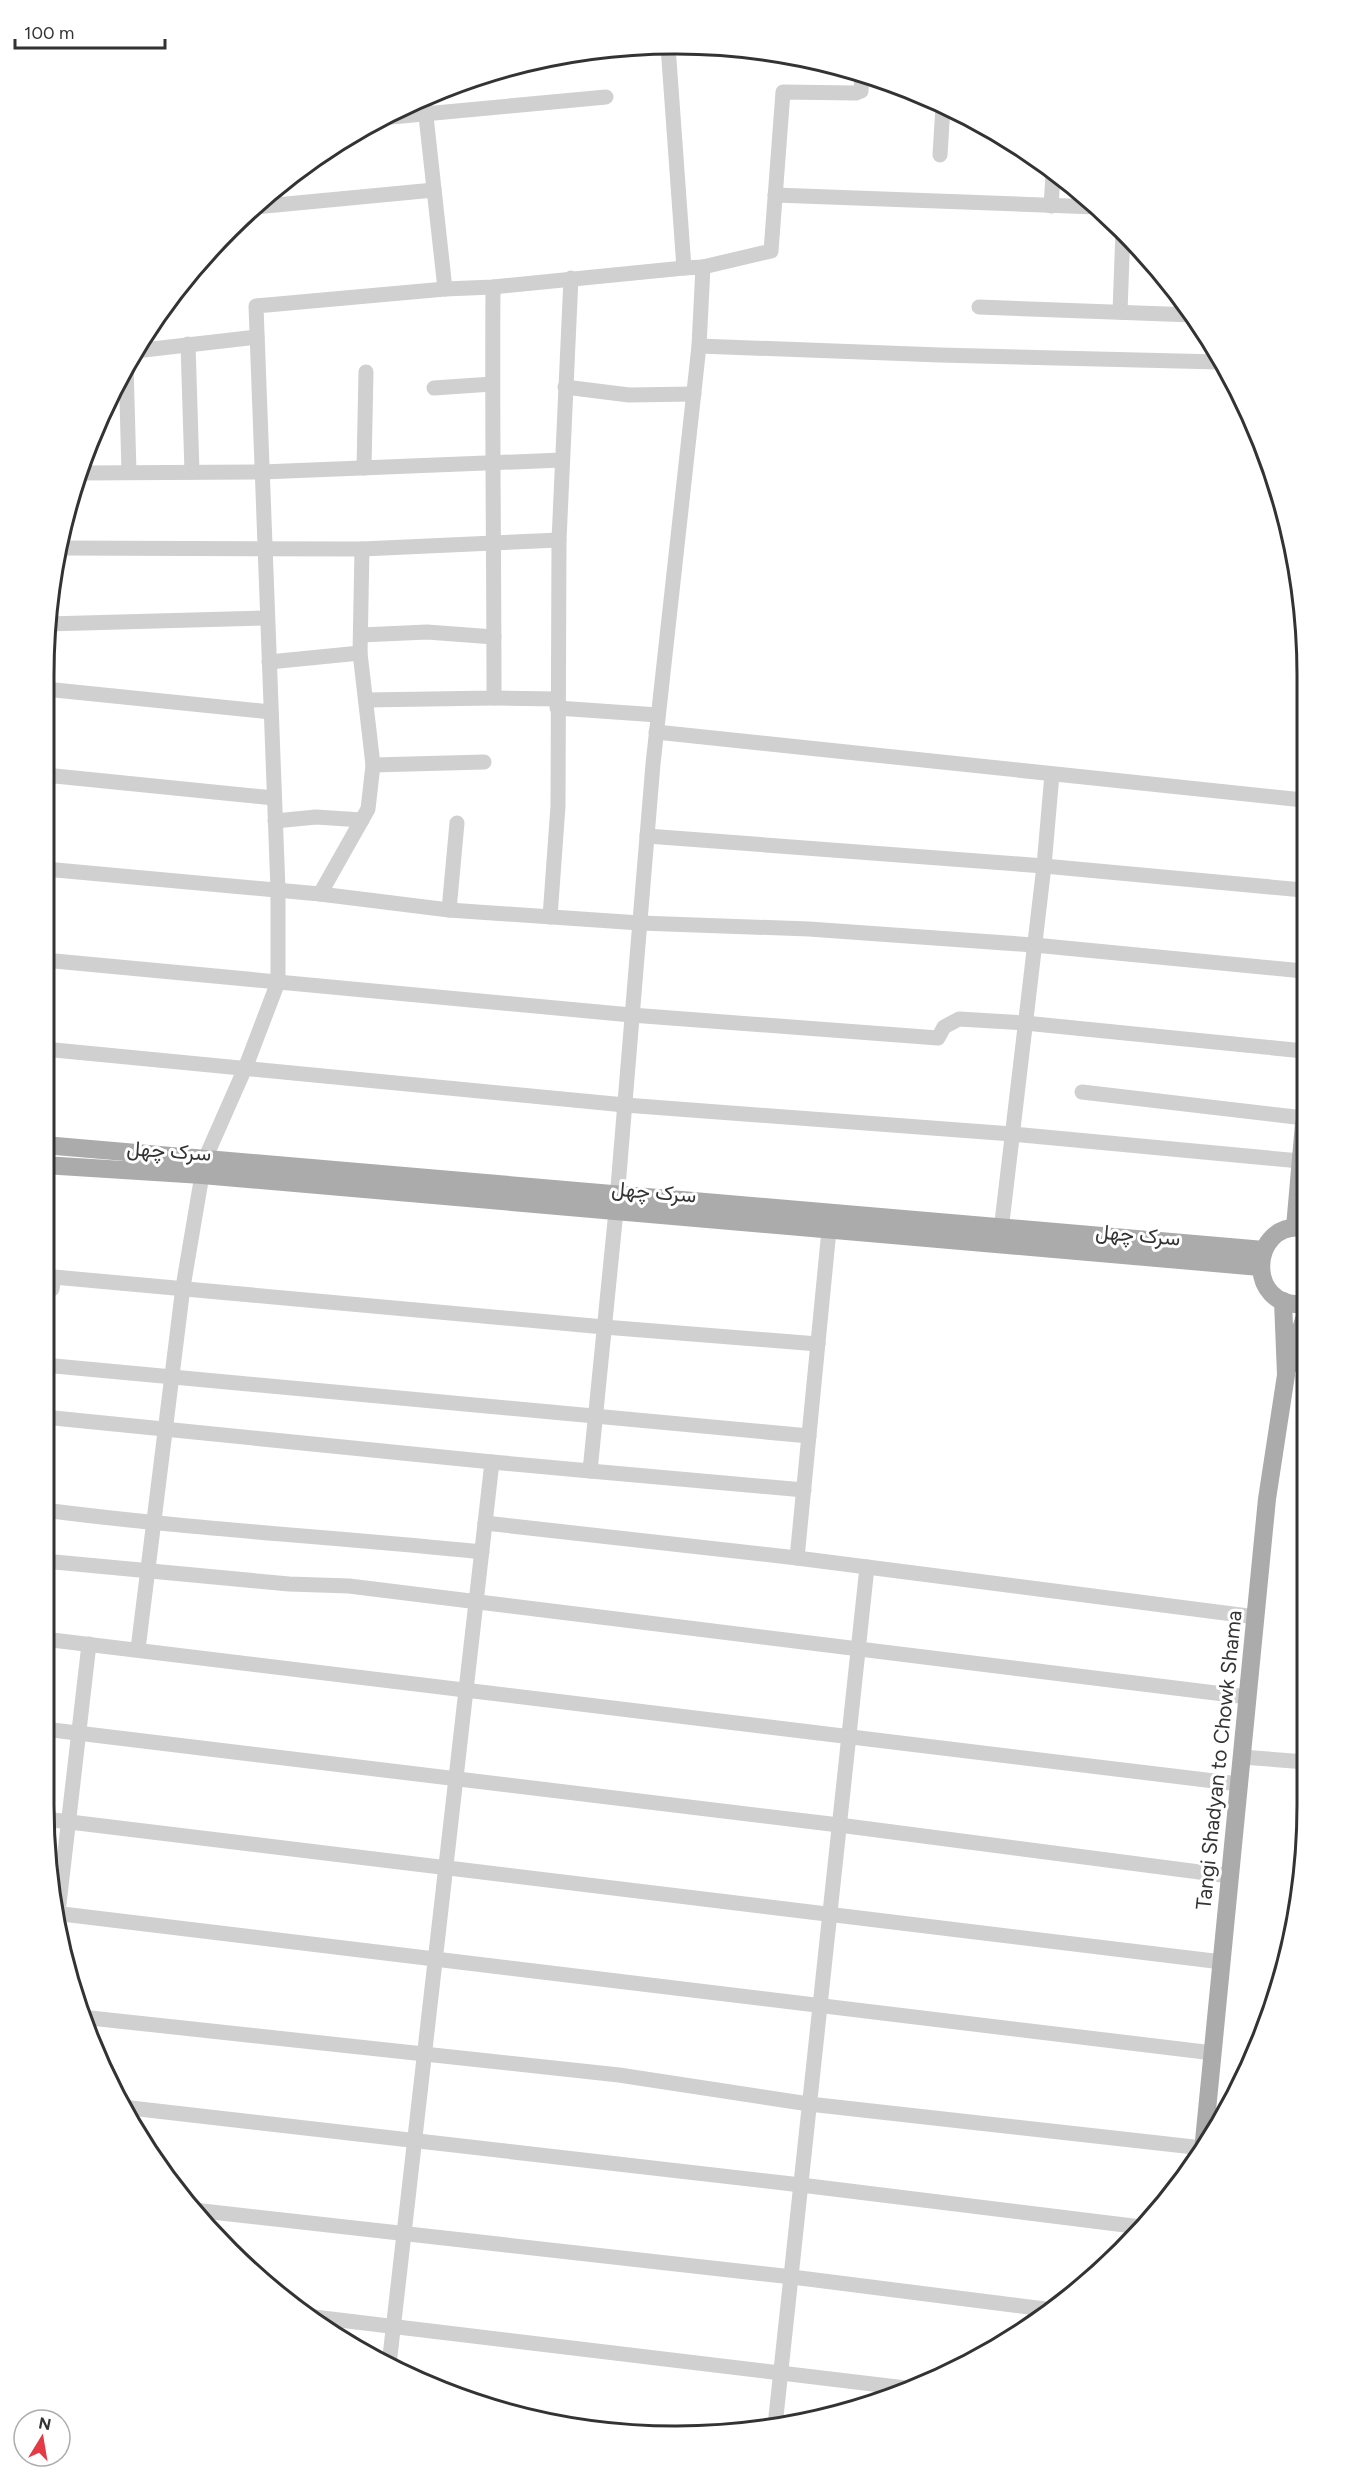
<svg xmlns="http://www.w3.org/2000/svg" width="1351" height="2480" font-family="Figtree,Vazirmatn,sans-serif">
  <style>
    .lines { fill: none; stroke-linecap: round; stroke-linejoin: round }
    .minor { stroke: #d0d0d0; stroke-width: 15 }
    .major { stroke: #ababab; stroke-width: 18 }
    .labels { text-anchor: middle; stroke-width: 6; stroke-linejoin: round; paint-order: stroke }
    .street-label { font-size: 21px; fill: #333; stroke: #fff }
    .rim { fill: none; stroke: #333; stroke-width: 3 }
  </style>
  <rect width="100%" height="100%" fill="#fff"/>
  <g class="lines">
    <g class="minor">
      <polyline points="424,98 445,289"/>
      <polyline points="381,118 606,97"/>
      <polyline points="940,155 943,106"/>
      <polyline points="775,195 1095,207"/>
      <polyline points="1051,206 1053,175"/>
      <polyline points="255,207 434,190"/>
      <polyline points="703,267 771,251 783,92 856,93 861,91 862,73"/>
      <polyline points="979,307 1193,315"/>
      <polyline points="1120,312 1123,230"/>
      <polyline points="188,344 192,472"/>
      <polyline points="699,346 940,355 1219,362"/>
      <polyline points="135,351 257,337"/>
      <polyline points="126,364 129,472"/>
      <polyline points="565,387 629,395 694,394"/>
      <polyline points="434,388 492,384"/>
      <polyline points="364,468 366,372"/>
      <polyline points="81,473 262,472 562,460"/>
      <polyline points="59,548 362,549 559,540"/>
      <polyline points="50,623 51,599"/>
      <polyline points="47,624 267,618"/>
      <polyline points="361,635 427,632 494,637"/>
      <polyline points="269,662 360,653"/>
      <polyline points="45,689 271,712"/>
      <polyline points="494,698 557,699"/>
      <path d="M366 700 494 698C494 561 492 424 493 287"/>
      <polyline points="557,708 658,715"/>
      <polyline points="656,732 1303,800"/>
      <polyline points="373,765 484,762"/>
      <polyline points="45,775 274,798"/>
      <polyline points="275,821 316,817 362,820"/>
      <polyline points="647,836 1044,866 1303,890"/>
      <polyline points="45,869 320,894 449,910 640,923 809,929 1034,945 1303,971"/>
      <polyline points="320,894 368,809 373,765 360,653 362,549"/>
      <polyline points="449,910 457,823"/>
      <polyline points="550,917 558,806 559,540 571,278"/>
      <polyline points="44,960 631,1015 938,1038 944,1027 959,1019 1025,1023 1304,1051"/>
      <polyline points="44,1049 625,1105 1012,1134 1300,1161"/>
      <polyline points="1082,1092 1304,1118"/>
      <polyline points="1000,1239 1044,866 1052,774"/>
      <polyline points="44,1288 52,1289 54,1277 604,1327 818,1344"/>
      <polyline points="44,1365 809,1436"/>
      <polyline points="44,1417 492,1462"/>
      <polyline points="590,1471 804,1490"/>
      <path d="M44 1510C189 1529 336 1537 482 1552"/>
      <polyline points="485,1523 797,1558 1256,1617"/>
      <polyline points="797,1558 829,1230"/>
      <polyline points="44,1561 289,1584 349,1586 1248,1697"/>
      <polyline points="44,1639 1239,1784"/>
      <polyline points="138,1649 183,1287 202,1175 205,1159 246,1066 278,982 278,890 256,306 445,289 493,287 684,268"/>
      <polyline points="44,1729 839,1825 1230,1876"/>
      <polyline points="1242,1757 1306,1762"/>
      <polyline points="45,1819 1222,1962"/>
      <polyline points="54,1913 1213,2053"/>
      <polyline points="56,1930 89,1644"/>
      <polyline points="81,2017 619,2075 809,2104 1203,2148"/>
      <polyline points="122,2107 801,2185 1141,2227"/>
      <polyline points="194,2210 792,2277 1053,2310"/>
      <polyline points="306,2316 914,2389"/>
      <polyline points="389,2365 492,1462 590,1471 616,1211 653,764 699,346 703,267 684,268 668,46"/>
      <polyline points="775,2426 867,1567"/>
    </g>
    <g class="major">
      <polyline points="44,1145 1264,1250"/>
      <polyline points="44,1165 202,1175 1260,1267"/>
      <polyline points="1295,1227 1304,1124"/>
      <path d="M1304 1228C1249 1220 1245 1310 1304 1304"/>
      <polyline points="1290,1365 1304,1319"/>
      <polyline points="1203,2151 1267,1499 1286,1375 1283,1301"/>
    </g>
  </g>
  <g class="labels">
    <g class="street-label">
      <text transform="translate(169 1151) rotate(4)" y="7">سرک چهل</text>
      <text transform="translate(654 1192) rotate(5)" y="7">سرک چهل</text>
      <text transform="translate(1138 1235) rotate(5)" y="7">سرک چهل</text>
      <text transform="translate(1219 1760) rotate(-84)" y="7">Tangi Shadyan to Chowk Shama</text>
    </g>
  </g>
  <path d="M0 0H1351V2480H0ZM675 54H676A621 621 0 0 1 1297 675V1805A621 621 0 0 1 676 2426H675A621 621 0 0 1 54 1805V675A621 621 0 0 1 675 54Z" fill="#fff" fill-rule="evenodd"/>
  <path class="rim" d="M675 54H676A621 621 0 0 1 1297 675V1805A621 621 0 0 1 676 2426H675A621 621 0 0 1 54 1805V675A621 621 0 0 1 675 54Z"/>
  <g transform="translate(42 2438) rotate(11)"><circle r="28" fill="#ffffff" stroke="#adadad" stroke-width="1.5"/>
  <path d="M0-4.5L10 22L0 15L-10 22Z" fill="#e63946"/>
  <text y="-9" font-size="16" font-weight="bold" text-anchor="middle" fill="#333333">N</text>
  </g>
  <path d="M15 39v9h150v-9" fill="none" stroke="#333333" stroke-width="3"/>
  <text x="24" y="39" font-size="18" fill="#333333" stroke="#ffffff" stroke-width="4.5" paint-order="stroke">100 m</text>
</svg>
